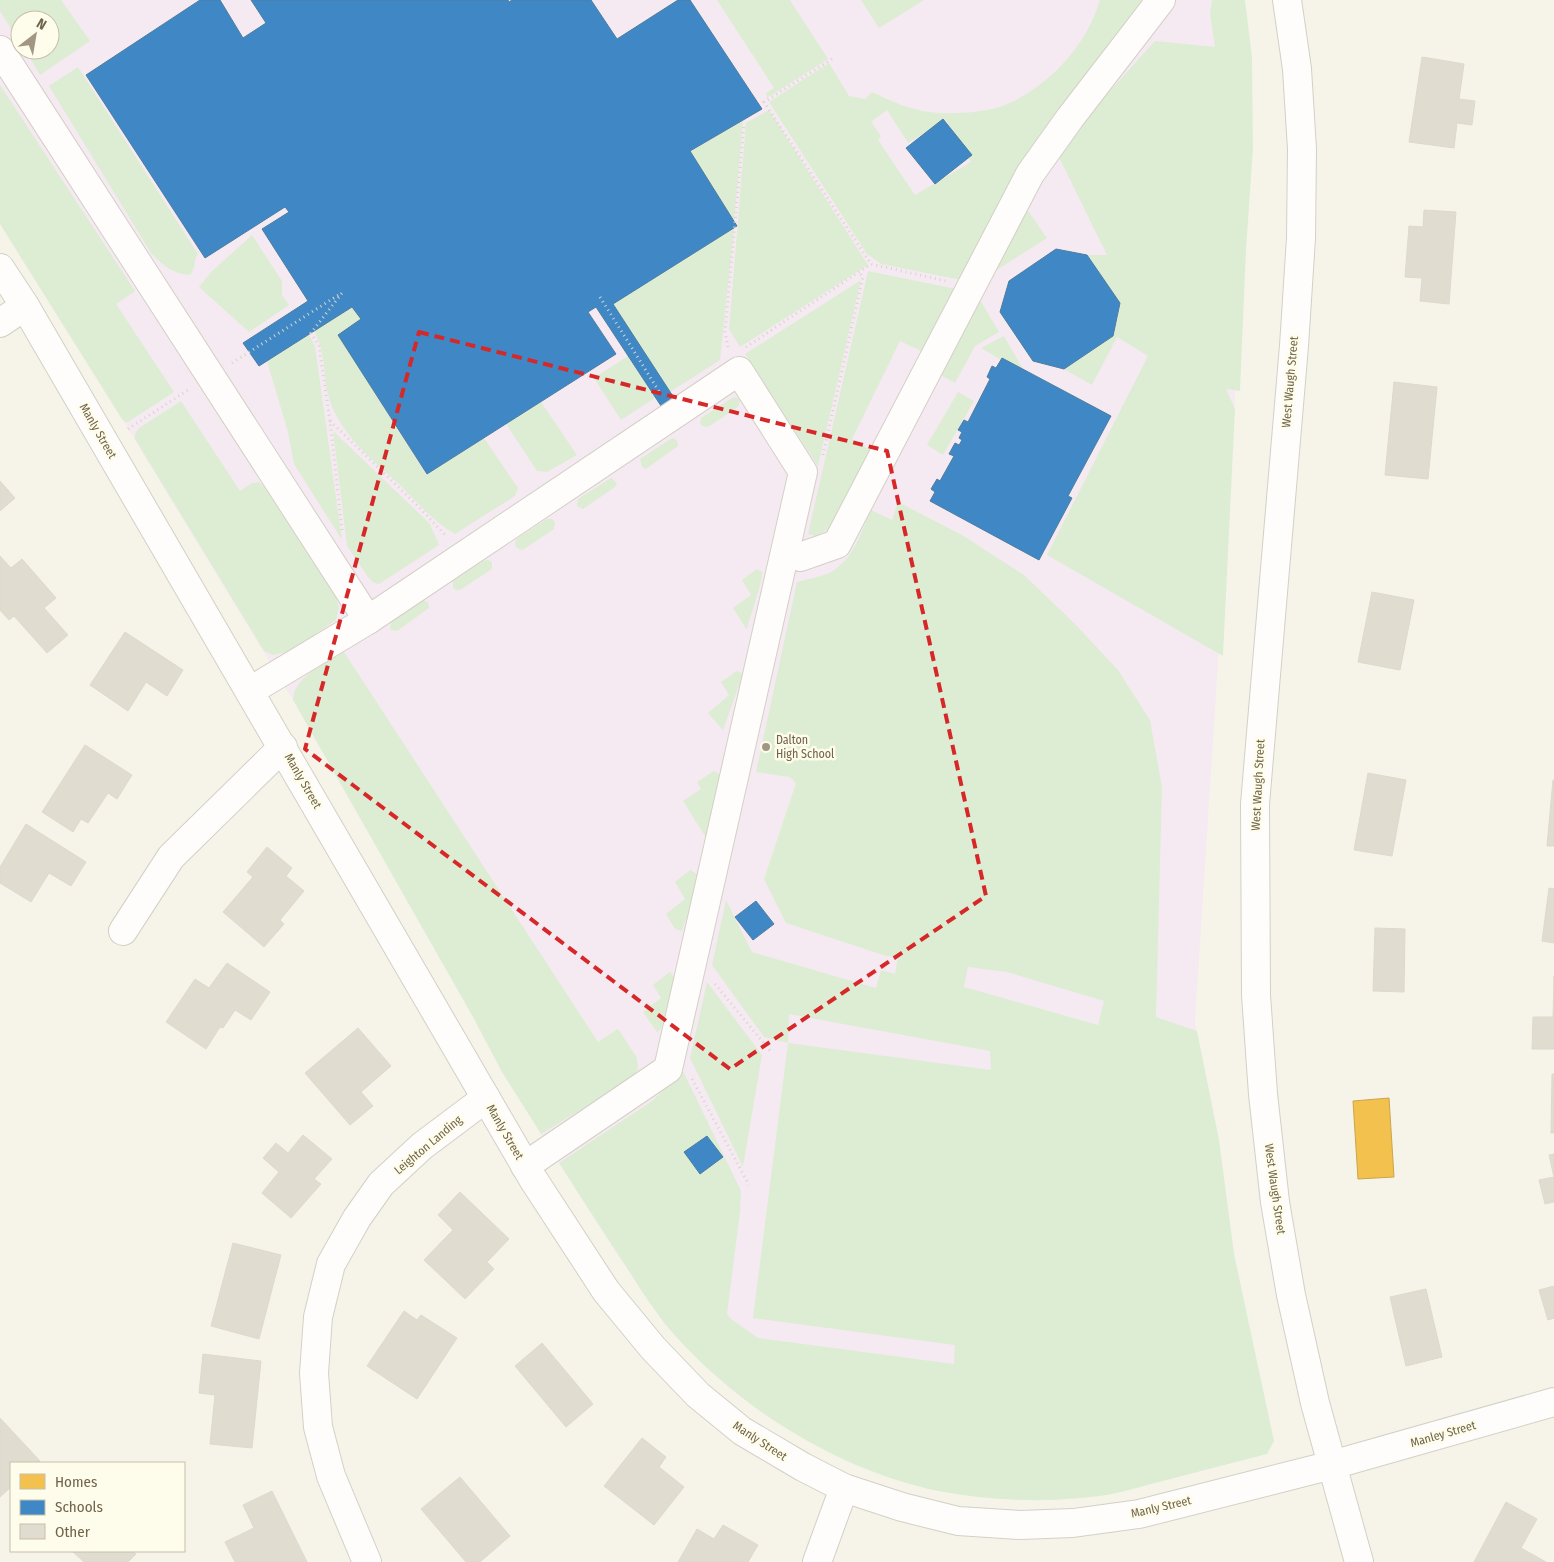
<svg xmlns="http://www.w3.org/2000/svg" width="1554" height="1562" font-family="'Fira Sans Condensed',sans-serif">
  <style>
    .education { fill: #f5eaf1; fill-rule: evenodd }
    .green { fill: #ddedd4; fill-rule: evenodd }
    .homes { fill: #f2c14e; stroke: #cba54d }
    .schools { fill: #3f88c5; stroke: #4e7da0 }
    .building { fill: #e1dcd0; stroke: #ded9cc }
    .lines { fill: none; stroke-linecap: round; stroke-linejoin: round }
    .minor-casing { stroke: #d3d0c6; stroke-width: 30 }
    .path { stroke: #d8d4cd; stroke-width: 3; stroke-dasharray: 1 4; stroke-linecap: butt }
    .minor { stroke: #fefdfc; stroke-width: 28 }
    .marked { fill: none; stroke: #d62828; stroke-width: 4; stroke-dasharray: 10 6; stroke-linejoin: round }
    .poi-dot { fill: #a09682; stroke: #fefcea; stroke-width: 2 }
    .labels { text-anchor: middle; stroke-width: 5; stroke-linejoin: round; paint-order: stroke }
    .street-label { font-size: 12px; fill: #71644b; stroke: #fefcea }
    .poi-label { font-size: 12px; fill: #71644b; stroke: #fefcea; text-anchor: start }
  </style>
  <rect width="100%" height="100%" fill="#f6f4e9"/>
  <path class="education" d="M0 0H1235L1242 177 1235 398 1195 1022 1219 1140 1234 1254 1274 1441 1267 1454 1101 1496 1015 1500 938 1491 868 1469 802 1438 768 1417 732 1390 699 1360 665 1324 615 1251 502 1072 473 1017 293 700 122 419 0 224ZM20 20H50V50H20Z"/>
  <g class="green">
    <polygon points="0,0 61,0 90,41 40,75 25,50 50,50 50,20 20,20 20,43 0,11"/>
    <polygon points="717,0 790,0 828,59 767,98 766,93 774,88"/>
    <polygon points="861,0 924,0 879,28"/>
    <path d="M1100 0H1142L1093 69 1014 190 983 233 961 280 881 264 867 254 769 102 829 63 849 96 865 99 872 92C891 101 910 110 930 112 956 115 992 113 1016 100 1054 80 1088 42 1100 0ZM887 110 908 143 946 120 971 162 915 195 878 140 881 136 871 122Z"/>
    <polygon points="1212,0 1245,0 1252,57 1253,148 1246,250 1240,391 1226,389 1235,409 1223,656 1047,555 1148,356 1117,337 1092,385 1064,369 1113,336 1120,303 1087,255 1107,255 1056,151 1155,41 1215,47 1210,14"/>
    <path d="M78 67 198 254C193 261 196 268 190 275 171 273 164 266 151 253L49 86Z"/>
    <polygon points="0,85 135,291 116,304 174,392 128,422 125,422 122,419 0,224"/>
    <polygon points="769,110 868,265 740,347 729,329 746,123"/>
    <polygon points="743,119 734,222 690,151"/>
    <polygon points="1022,202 1047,238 984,278"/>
    <polygon points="734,228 720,360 670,392 613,304"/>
    <polygon points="252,235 282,281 282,295 289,305 249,332 199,287 211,272"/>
    <polygon points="868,271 956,289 923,352 900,341 852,439 874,452 839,515 829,529 815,536 808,534"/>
    <polygon points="861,280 818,466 745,354"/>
    <polygon points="976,293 999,332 975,346 955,383 939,374"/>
    <path d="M352 307 361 319 338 335 426 474 484 438 518 488 515 496 455 534C434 522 418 503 401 486 373 460 341 436 329 398 322 374 327 355 314 331Z"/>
    <polygon points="309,335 315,346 342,540 294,464 288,432 267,361"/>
    <polygon points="1004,336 1023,369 1002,358 1001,360 981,348"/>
    <polygon points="628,356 655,398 621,420 594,378"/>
    <polygon points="958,392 974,401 943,455 927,445"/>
    <polygon points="736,397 740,400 738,407 708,427 702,426 700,423 701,418 732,398"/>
    <polygon points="181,401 240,491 252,483 259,482 263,485 336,597 339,608 336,620 291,651 273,655 264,651 135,439 135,434 139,428"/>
    <polygon points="541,402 577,455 547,472 537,471 506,424"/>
    <polygon points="333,431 430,524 439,545 379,584 374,583 368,577 347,546"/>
    <polygon points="672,438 677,440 678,446 646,469 642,467 640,459"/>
    <polygon points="611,478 617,483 615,487 583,509 577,506 578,499"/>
    <path d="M898 502 962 535 1024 575 1074 623 1118 670 1150 720 1162 787 1156 1017 1197 1031 1219 1140 1234 1254 1274 1441 1267 1454C1232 1463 1197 1472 1163 1481 1142 1486 1122 1493 1100 1496 1047 1503 991 1501 938 1491 836 1470 732 1404 665 1324 652 1307 640 1289 629 1271 605 1235 582 1199 559 1163L652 1101 683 1071 741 1191 740 1212 727 1314 731 1319 758 1338 954 1364 955 1345 753 1318 788 1043 764 1037 712 965 726 900 752 952 876 988 881 970 895 974 898 957 886 956 786 923 764 879 796 783 790 777 756 772 797 582C808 579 821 577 831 572 854 559 861 532 871 510L892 520ZM968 967 1007 972 1104 1001 1098 1025 964 987ZM789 1014 990 1051 991 1070 788 1043Z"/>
    <polygon points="547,519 553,519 555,524 554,529 524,549 521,550 515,546 516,539"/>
    <polygon points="488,560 492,562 492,569 460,590 456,590 453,588 453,581 483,561"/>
    <path d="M757 569 762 572C764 578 749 619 747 630L733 608 751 595 742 580Z"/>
    <polygon points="422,600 428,602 429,608 397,631 391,630 390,627 391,621"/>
    <path d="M344 652 598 1042 618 1029 637 1058 638 1069 633 1078 541 1134 502 1072 473 1017 293 700C294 676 326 663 344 652Z"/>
    <polygon points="737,671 743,674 723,730 708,713 729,695 721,682"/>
    <polygon points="714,771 719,774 720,776 708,841 683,801 701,789 697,782"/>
    <polygon points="690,870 697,874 698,882 682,931 675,929 666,914 685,899 675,882"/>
    <polygon points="670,972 676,979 661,1029 657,1032 643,1012 661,998 653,985"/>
    <polygon points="707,982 762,1055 743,1167 690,1058"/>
  </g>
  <polygon class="homes" points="1389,1098 1394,1177 1358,1179 1353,1101"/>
  <g class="schools">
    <polygon points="200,0 220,0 243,38 266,23 251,0 508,0 509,2 512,0 591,0 617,39 678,0 690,0 762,109 690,151 737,226 613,304 678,404 665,412 596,307 588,312 616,354 427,474 338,335 361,319 352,307 259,366 243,343 308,301 262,229 289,212 285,207 205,258 86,75"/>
    <polygon points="943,119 972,155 935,184 906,148"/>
    <polygon points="1056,249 1087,255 1120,303 1113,336 1064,369 1033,361 1000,312 1009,281"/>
    <polygon points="1002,358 1111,416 1068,496 1072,498 1039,560 930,501 935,492 931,489 937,479 940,481 954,456 949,454 955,443 959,445 962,440 959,438 962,432 958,430 964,420 968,422 990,379 987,377 992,366 996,368"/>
    <polygon points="756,901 774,924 753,940 735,917"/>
    <polygon points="707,1136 723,1157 700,1174 684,1152"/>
  </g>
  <g class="building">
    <polygon points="1422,57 1464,64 1459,99 1475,101 1472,125 1457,123 1454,148 1409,142"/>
    <polygon points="1424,210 1456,212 1449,304 1420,301 1422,278 1405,277 1409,226 1423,227"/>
    <polygon points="1394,382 1437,387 1428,479 1385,475"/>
    <polygon points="0,481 15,498 0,511"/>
    <polygon points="0,556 11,568 22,559 56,598 44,608 68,635 47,653 14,616 9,620 0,610"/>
    <polygon points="1372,592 1414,600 1400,670 1358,662"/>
    <polygon points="125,632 183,670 167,696 146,682 128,711 90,685"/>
    <polygon points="85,745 132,775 117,799 108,793 88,823 81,819 73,832 42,812"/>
    <polygon points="1368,773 1406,780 1392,856 1354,850"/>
    <polygon points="1553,780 1554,780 1554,846 1547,846"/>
    <polygon points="26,824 86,862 71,886 49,873 31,902 0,883 0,867"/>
    <polygon points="267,847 292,868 286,876 304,891 280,920 284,924 264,947 223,912 253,877 247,872"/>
    <polygon points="1549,888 1554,889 1554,943 1542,941"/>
    <polygon points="1375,928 1405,929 1404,992 1373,991"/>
    <polygon points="227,963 270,992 251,1020 235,1010 223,1028 220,1027 206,1049 166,1022 195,979 209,988"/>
    <polygon points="1554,976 1554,1049 1532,1049 1533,1017 1553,1017"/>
    <polygon points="358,1028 391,1066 361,1092 373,1106 350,1125 305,1073"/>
    <polygon points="1552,1074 1554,1074 1554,1133 1551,1133"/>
    <polygon points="303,1135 332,1159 314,1179 321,1184 291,1218 262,1193 279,1172 263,1158 276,1143 288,1153"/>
    <polygon points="1554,1154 1554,1177 1549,1155"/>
    <polygon points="1554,1177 1554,1202 1545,1204 1539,1180"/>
    <polygon points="460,1192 509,1239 487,1262 494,1269 465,1299 424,1260 453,1230 438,1215"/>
    <polygon points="233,1243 281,1255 259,1339 211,1326"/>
    <polygon points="1554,1286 1554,1318 1548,1320 1539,1290"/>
    <polygon points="1426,1289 1442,1357 1406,1366 1390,1297"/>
    <polygon points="404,1311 417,1320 421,1315 457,1338 417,1399 367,1366"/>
    <polygon points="542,1343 593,1404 566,1427 515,1366"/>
    <polygon points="203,1354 261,1361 252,1448 210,1444 215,1395 199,1393"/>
    <polygon points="0,1418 40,1461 38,1463 11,1463 11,1487 0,1497"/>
    <polygon points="642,1438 666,1457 659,1467 684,1487 654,1525 604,1486"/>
    <polygon points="460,1477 510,1536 480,1562 466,1562 421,1509"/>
    <polygon points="272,1491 307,1562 235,1562 225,1542 254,1528 243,1505"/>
    <polygon points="1506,1502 1537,1519 1521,1548 1546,1562 1474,1562"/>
    <polygon points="723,1525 758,1545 748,1562 678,1562 697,1529 714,1539"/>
    <polygon points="72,1551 132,1551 136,1554 128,1562 84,1562"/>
  </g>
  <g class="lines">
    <defs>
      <g id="minor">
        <polyline points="1287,0 1297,69 1302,149 1301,238 1294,346 1255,804 1256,995 1263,1094 1275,1202 1291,1295 1315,1403 1359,1562"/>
        <polyline points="0,50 368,620 250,691"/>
        <polyline points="0,268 25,306 533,1179 606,1291 653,1348 698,1395 742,1431 803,1467 844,1488 902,1507 958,1521 1020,1525 1073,1523 1139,1514 1332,1465 1554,1402"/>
        <polyline points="0,323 25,306"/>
        <polyline points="800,557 837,544 1030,174 1070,118 1161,0"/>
        <polyline points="368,620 739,371 803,472 668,1069 525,1166"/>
        <polyline points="123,931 171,857 283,747"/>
        <polyline points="367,1562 331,1476 318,1427 314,1373 318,1317 331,1264 357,1218 381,1184 422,1146 486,1098"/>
        <polyline points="817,1562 844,1488"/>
      </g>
    </defs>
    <use href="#minor" class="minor-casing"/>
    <g class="path">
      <polyline points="832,59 764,102 871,264 946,281"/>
      <polyline points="600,297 660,393"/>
      <polyline points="728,347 725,332 744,124"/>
      <polyline points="746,347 871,264"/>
      <polyline points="232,363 340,294"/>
      <polyline points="330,421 419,507 446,536"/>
      <polyline points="128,429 188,390"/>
      <polyline points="823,455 863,277 859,272"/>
      <polyline points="342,530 330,421 319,346 311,333 342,293"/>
      <polyline points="715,984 772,1053"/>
      <polyline points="692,1079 749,1185"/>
    </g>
    <use href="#minor" class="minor"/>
  </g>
  <path class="marked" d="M419 332 887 451 986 896 730 1069 305 749Z"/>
  <circle class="poi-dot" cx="766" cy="747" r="5"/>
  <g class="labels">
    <g class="street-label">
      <text transform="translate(1290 382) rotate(-85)" y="4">West Waugh Street</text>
      <text transform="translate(98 431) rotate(60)" y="4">Manly Street</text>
      <text transform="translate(303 781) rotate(60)" y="4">Manly Street</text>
      <text transform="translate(1258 785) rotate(-87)" y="4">West Waugh Street</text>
      <text transform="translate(505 1132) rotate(60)" y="4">Manly Street</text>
      <text transform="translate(428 1145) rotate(-40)" y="4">Leighton Landing</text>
      <text transform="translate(1275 1189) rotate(82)" y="4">West Waugh Street</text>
      <text transform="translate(1443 1434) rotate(-16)" y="4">Manley Street</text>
      <text transform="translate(760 1441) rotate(33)" y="4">Manly Street</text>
      <text transform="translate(1161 1507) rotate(-13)" y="4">Manly Street</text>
    </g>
    <g class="poi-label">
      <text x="776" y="744">Dalton<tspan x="776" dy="14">High School</tspan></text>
    </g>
  </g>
  <rect x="10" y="1462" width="175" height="90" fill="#fefcea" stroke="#c6bfaa"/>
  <rect x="20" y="1474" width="25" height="15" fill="#f2c14e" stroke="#c6bfaa"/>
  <text x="55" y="1487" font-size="15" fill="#71644b">Homes</text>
  <rect x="20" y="1500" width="25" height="15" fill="#3f88c5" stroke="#c6bfaa"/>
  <text x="55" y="1512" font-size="15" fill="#71644b">Schools</text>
  <rect x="20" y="1524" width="25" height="15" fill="#e1dcd0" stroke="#c6bfaa"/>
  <text x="55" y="1537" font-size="15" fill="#71644b">Other</text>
  <g transform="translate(35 35) rotate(31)"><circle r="24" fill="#fefcea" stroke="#c6bfaa"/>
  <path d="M0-4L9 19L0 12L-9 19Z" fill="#a09682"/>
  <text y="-8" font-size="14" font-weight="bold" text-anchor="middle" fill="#71644b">N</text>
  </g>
</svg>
